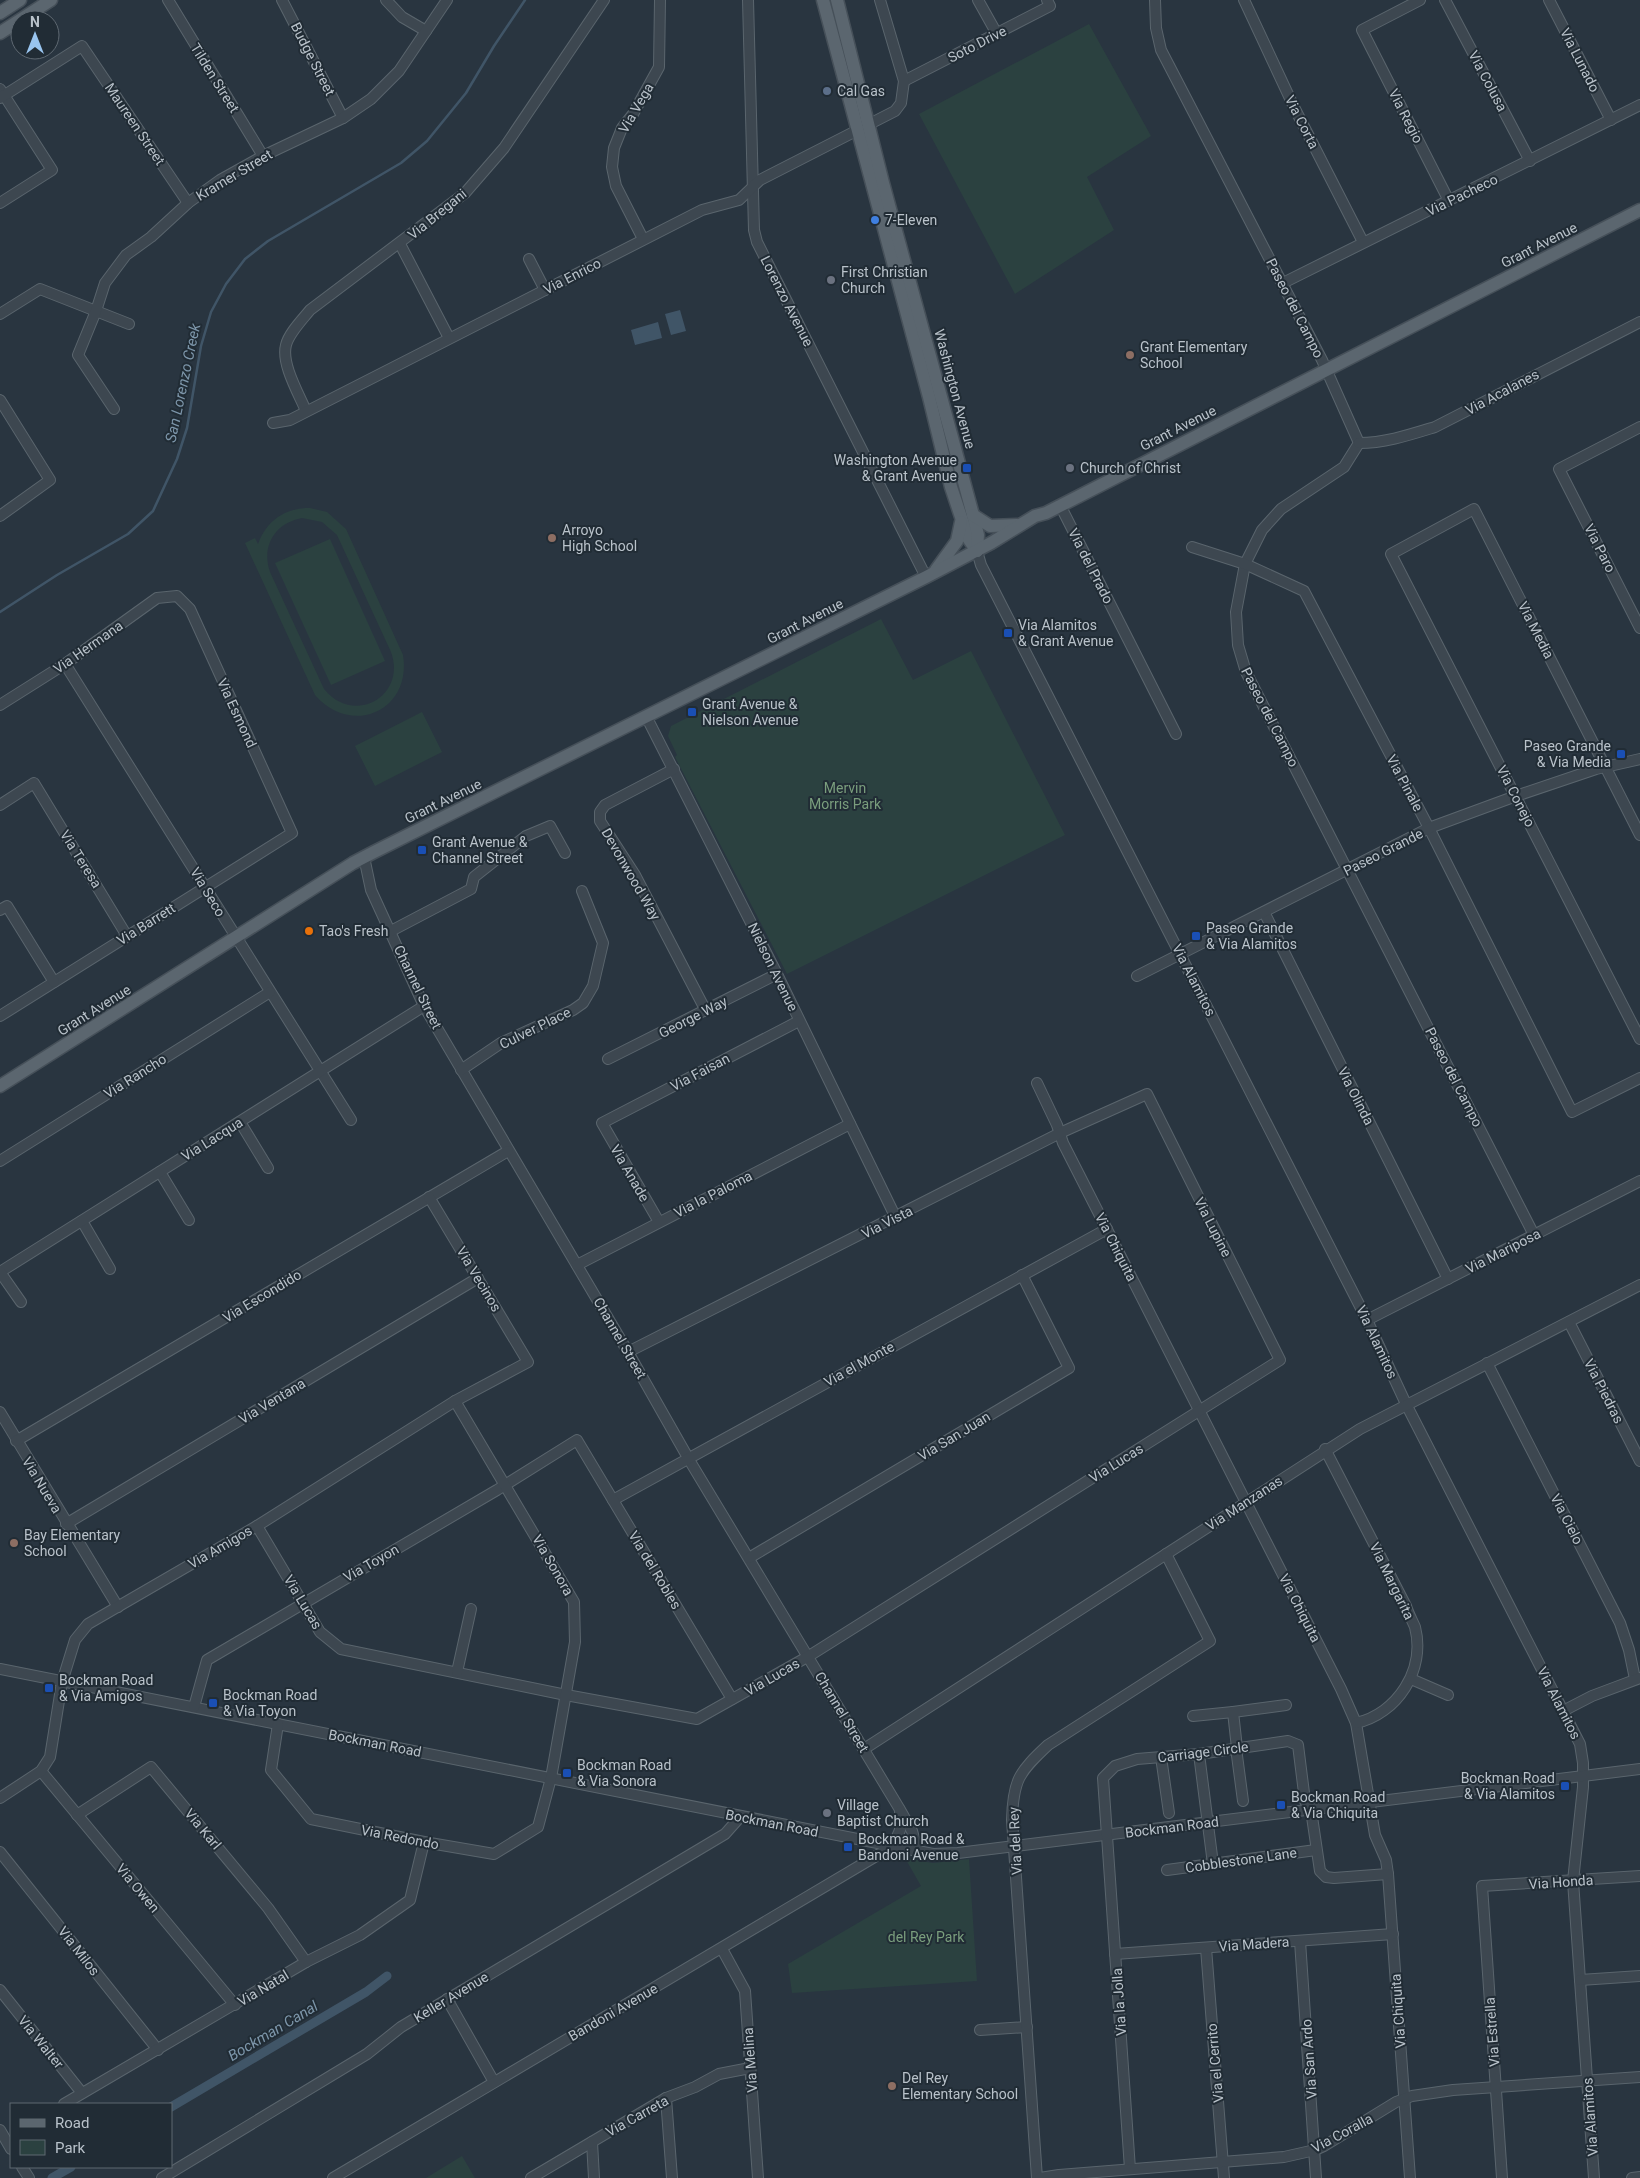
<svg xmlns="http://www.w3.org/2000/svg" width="1640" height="2178" font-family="Roboto,sans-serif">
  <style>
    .green { fill: #2b4140; fill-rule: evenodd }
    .water { fill: #405567 }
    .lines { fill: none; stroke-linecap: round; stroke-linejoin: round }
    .stream { stroke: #405567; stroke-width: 2.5 }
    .canal { stroke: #405567; stroke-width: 9 }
    .minor-casing { stroke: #5a656d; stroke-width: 12 }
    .major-casing { stroke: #465059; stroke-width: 15 }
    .minor { stroke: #3d4750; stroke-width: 10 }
    .major { stroke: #5b666f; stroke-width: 12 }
    .service-dot { fill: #5c6f8a; stroke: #212c35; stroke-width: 2 }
    .shop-dot { fill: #3f7fe0; stroke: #212c35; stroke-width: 2 }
    .worship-dot { fill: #6b7280; stroke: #212c35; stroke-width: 2 }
    .education-dot { fill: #8d6e63; stroke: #212c35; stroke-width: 2 }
    .transit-dot { fill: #1a4fb4; stroke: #212c35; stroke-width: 2 }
    .food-dot { fill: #e8710a; stroke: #212c35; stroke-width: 2 }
    .labels { text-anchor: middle; stroke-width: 4; stroke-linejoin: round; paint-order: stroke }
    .street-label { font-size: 14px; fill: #b9c2ca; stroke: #212c35 }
    .poi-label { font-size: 14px; fill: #b9c2ca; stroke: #212c35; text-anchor: start }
    .park-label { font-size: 14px; fill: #7a9e7d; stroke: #212c35 }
    .water-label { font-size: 15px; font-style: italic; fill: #7d96aa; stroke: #212c35 }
  </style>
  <rect width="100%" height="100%" fill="#293540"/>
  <g class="green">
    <polygon points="1089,24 1151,136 1087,177 1114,230 1015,294 919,114"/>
    <path d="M310 508 327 512 346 529 403 655C412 711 351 737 315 695L245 543 255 538 258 544C267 520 285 508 310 508ZM302 518 322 522 337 535 391 652C407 696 354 726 324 689L270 572C261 546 275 523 302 518Z"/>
    <polygon points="330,539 385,661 331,685 275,563"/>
    <polygon points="881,619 913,680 971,651 1065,835 787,974 675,757 677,755 668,736 671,726"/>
    <polygon points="422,712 442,752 375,786 355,746"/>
    <polygon points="905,1858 933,1863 969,1859 977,1981 792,1993 788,1964 921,1886"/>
    <polygon points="462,2156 475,2178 426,2178"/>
  </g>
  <g class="water">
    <polygon points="680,310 686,331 671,335 665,314"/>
    <polygon points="658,322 662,338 635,345 631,330"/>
  </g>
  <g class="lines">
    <polyline class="stream" points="0,612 57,575 128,534 153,511 177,459 187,428 201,346 211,312 226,284 245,259 268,241 401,163 427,141 466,93 494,46 525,0"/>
    <g class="canal">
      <polyline points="171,2107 366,1992 387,1976"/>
      <polyline points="52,2178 71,2167"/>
    </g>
    <defs>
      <g id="minor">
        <polyline points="168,0 263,156"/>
        <polyline points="282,0 343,118"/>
        <polyline points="386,0 402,17 426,31"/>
        <polyline points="748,0 754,230 757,242 926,577"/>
        <polyline points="978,0 997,34"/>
        <polyline points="1155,0 1156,28 1161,50 1322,360 1359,443"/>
        <polyline points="1244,0 1294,107 1363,242"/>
        <polyline points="1420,0 1362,30 1449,201"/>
        <polyline points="1445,0 1530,161"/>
        <polyline points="1549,0 1611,120"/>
        <polyline points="904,81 1050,6 1047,0"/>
        <polyline points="0,89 52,170 0,203"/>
        <polyline points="0,98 82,46 188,203"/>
        <polyline points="643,239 616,186 612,167 614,148 622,128 633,114 659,67 660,0"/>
        <polyline points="400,244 449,338"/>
        <polyline points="529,259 545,290"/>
        <polyline points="1283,283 1640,105"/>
        <polyline points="0,314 40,289 129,324"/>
        <polyline points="0,400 50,480 0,516"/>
        <polyline points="114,409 78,355 96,311 105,283 126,255 151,237 188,203 220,180 263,156 343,118 371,99 399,71 447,0"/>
        <path d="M306 411C299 394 281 364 286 345 289 333 302 320 310 310L465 193 504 148 604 0"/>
        <polyline points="273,423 290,420 702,210 739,200 760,180 895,111 901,103 904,81 880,0"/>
        <polyline points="1640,427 1559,469 1640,628"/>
        <polyline points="1359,443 1344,467 1281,509 1262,530 1245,564 1236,612 1238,645 1246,672 1534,1235"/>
        <path d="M1359 443C1385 443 1409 435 1435 427L1640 322"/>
        <polyline points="1060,505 1176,734"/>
        <polyline points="1192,547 1245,564 1304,591 1429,828 1572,1112 1640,1078"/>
        <polyline points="977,551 981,565 1367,1320 1406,1404 1580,1744 1583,1763 1583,1787 1573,1881 1594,2178"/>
        <polyline points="65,664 351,1120"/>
        <polyline points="0,705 65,664 157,598 177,596 190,609 292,833 0,1016"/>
        <polyline points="647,718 777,974 896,1218"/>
        <polyline points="674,769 605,805 600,812 600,821 635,875 706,1011"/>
        <polyline points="0,805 34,783 127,936"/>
        <polyline points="1640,835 1474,509 1391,554 1640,1039"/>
        <polyline points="364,857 371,890 424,1006 628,1352 691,1463 899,1808 912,1831 918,1852"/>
        <polyline points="0,910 7,906 54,982"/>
        <polyline points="1264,912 1448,1279"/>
        <polyline points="391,931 471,889 474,877 526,836 550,826 565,853"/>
        <polyline points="1137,976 1429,828 1516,796 1596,769 1640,759"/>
        <polyline points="608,1059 777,974"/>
        <polyline points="461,1070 501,1043 573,1010 583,1003 593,986 603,943 582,891"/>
        <polyline points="1037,1083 1057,1125 1063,1143 1341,1689 1356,1723 1375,1835 1386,1860 1388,1874 1410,2178"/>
        <polyline points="240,1122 268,1168"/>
        <polyline points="0,1161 270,992"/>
        <polyline points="160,1172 189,1220"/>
        <polyline points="82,1221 110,1269"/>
        <polyline points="659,1222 602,1123 799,1021"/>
        <polyline points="577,1265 850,1124"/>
        <polyline points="0,1272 424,1006"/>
        <polyline points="0,1272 21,1302"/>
        <polyline points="1367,1320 1640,1181"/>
        <polyline points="1569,1322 1640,1461"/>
        <polyline points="1487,1363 1620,1623 1629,1650 1635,1679"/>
        <polyline points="0,1412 118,1607"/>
        <polyline points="16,1441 508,1151"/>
        <path d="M1325 1449 1406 1606C1408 1613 1412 1620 1415 1627 1426 1670 1397 1714 1356 1723"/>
        <polyline points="613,1500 1107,1229"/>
        <polyline points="66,1524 478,1278"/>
        <polyline points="257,1526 320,1632 341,1649 566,1695 697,1719 809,1656 1280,1360 1147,1094 1060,1133 628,1352"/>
        <polyline points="749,1558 1069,1368 1022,1275"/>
        <polyline points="0,1669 933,1854 958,1853 1640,1769"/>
        <polyline points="457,1672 471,1609"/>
        <polyline points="1411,1679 1448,1695"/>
        <polyline points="194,1707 207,1660 497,1490 577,1440 732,1699"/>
        <polyline points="1563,1711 1592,1696 1640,1678"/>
        <polyline points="1193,1716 1233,1712"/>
        <polyline points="278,1724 271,1770 311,1819 424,1842 494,1854 538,1827 551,1778 575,1642 574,1602 455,1401"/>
        <polyline points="1236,1748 1243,1801"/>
        <polyline points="1237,1748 1233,1712 1286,1705"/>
        <polyline points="864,1749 1360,1429 1640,1285"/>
        <polyline points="1199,1754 1213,1864"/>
        <polyline points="1161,1757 1169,1813"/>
        <polyline points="41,1771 235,2005"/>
        <polyline points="0,1798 41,1771 50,1757 62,1682 75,1640 88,1624 257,1526 455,1401 528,1362 429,1197"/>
        <polyline points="77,1815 151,1767 268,1908 306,1962"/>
        <polyline points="0,1852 158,2050"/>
        <polyline points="1167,1870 1316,1850"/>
        <polyline points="1300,1941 1316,2178"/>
        <polyline points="1206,1948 1224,2178"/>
        <polyline points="722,1949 745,1991 758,2178"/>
        <polyline points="1115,1954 1393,1934"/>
        <polyline points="1580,1980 1640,1976"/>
        <polyline points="0,1990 82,2093"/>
        <polyline points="447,1999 494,2082"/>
        <polyline points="980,2030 1027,2027"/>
        <polyline points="666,2098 672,2178"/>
        <polyline points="64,2104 306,1962 360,1935 410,1900 424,1842"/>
        <polyline points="0,2130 11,2149"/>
        <polyline points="592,2142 594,2178"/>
        <polyline points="22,2167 29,2178"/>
        <polyline points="1130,2169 1103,1778 1115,1766 1137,1759 1199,1754 1288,1741 1298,1745 1305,1801 1311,1810 1320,1871 1326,1877 1334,1878 1388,1874"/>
        <polyline points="162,2178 367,2054 401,2027 725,1834 741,1816"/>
        <polyline points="333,2178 893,1846 900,1830 900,1812"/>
        <polyline points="531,2178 666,2098 695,2087 719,2074 750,2068"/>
        <path d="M1037 2178 1012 1820C1013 1780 1019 1772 1048 1745L1210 1641 1166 1554"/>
        <polyline points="1040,2178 1059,2175 1284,2157 1315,2150 1324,2146 1396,2102 1412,2096 1453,2090 1640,2077"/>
        <polyline points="1502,2178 1482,1886 1640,1876"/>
        <polyline points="1632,2178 1640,2177"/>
      </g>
      <g id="major">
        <polyline points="823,0 929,397 951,487 968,538 977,551"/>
        <polyline points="837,0 883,183 973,515 978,535 977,551"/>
        <polyline points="0,13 20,0"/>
        <polyline points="0,33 51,0"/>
        <polyline points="973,515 990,526 1017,525"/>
        <polyline points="936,570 957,541 961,522"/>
        <polyline points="0,1086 353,863 374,852 926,577 991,543 1035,516 1046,513 1640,210"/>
      </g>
    </defs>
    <use href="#minor" class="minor-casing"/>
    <use href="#major" class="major-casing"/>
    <use href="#minor" class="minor"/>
    <use href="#major" class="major"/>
  </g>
  <circle class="service-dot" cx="827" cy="91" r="5"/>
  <circle class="shop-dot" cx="875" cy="220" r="5"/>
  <g class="worship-dot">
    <circle cx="831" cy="280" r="5"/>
    <circle cx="1070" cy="468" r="5"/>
    <circle cx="827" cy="1813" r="5"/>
  </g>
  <g class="education-dot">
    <circle cx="1130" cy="355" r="5"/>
    <circle cx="552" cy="538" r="5"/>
    <circle cx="14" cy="1543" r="5"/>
    <circle cx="892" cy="2086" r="5"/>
  </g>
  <g class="transit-dot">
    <rect x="962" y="463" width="10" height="10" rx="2.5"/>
    <rect x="1003" y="628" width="10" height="10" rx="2.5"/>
    <rect x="687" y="707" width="10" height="10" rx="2.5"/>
    <rect x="1616" y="749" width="10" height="10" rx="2.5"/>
    <rect x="417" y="845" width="10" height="10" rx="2.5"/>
    <rect x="1191" y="931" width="10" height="10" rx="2.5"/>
    <rect x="44" y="1683" width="10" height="10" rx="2.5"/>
    <rect x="208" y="1698" width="10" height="10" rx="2.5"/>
    <rect x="562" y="1768" width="10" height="10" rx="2.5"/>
    <rect x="1560" y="1781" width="10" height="10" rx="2.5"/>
    <rect x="1276" y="1800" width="10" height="10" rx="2.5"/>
    <rect x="843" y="1842" width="10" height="10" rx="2.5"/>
  </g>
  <circle class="food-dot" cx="309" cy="931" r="5"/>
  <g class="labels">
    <g class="street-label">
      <text transform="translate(977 44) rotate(-27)" y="5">Soto Drive</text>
      <text transform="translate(313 59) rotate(63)" y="5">Budge Street</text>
      <text transform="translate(1580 60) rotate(63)" y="5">Via Lunado</text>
      <text transform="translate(215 78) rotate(58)" y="5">Tilden Street</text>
      <text transform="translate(1488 81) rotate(62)" y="5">Via Colusa</text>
      <text transform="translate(636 108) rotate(-60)" y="5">Via Vega</text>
      <text transform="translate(1406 116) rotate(63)" y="5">Via Regio</text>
      <text transform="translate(1302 122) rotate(63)" y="5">Via Corta</text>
      <text transform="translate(135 124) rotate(56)" y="5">Maureen Street</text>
      <text transform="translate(234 175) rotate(-31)" y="5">Kramer Street</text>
      <text transform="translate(1462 195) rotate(-26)" y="5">Via Pacheco</text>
      <text transform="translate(437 214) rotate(-39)" y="5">Via Bregani</text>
      <text transform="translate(1539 245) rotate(-27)" y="5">Grant Avenue</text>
      <text transform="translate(572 276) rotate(-27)" y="5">Via Enrico</text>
      <text transform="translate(787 301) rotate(63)" y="5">Lorenzo Avenue</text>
      <text transform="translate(1295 308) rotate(63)" y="5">Paseo del Campo</text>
      <text transform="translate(955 389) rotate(75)" y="5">Washington Avenue</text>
      <text transform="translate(1502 392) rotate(-28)" y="5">Via Acalanes</text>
      <text transform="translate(1178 428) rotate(-27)" y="5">Grant Avenue</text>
      <text transform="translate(1600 548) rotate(63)" y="5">Via Paro</text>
      <text transform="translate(1091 566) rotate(63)" y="5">Via del Prado</text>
      <text transform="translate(805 621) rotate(-27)" y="5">Grant Avenue</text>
      <text transform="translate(1536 630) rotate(63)" y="5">Via Media</text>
      <text transform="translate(88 647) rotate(-35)" y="5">Via Hermana</text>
      <text transform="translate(237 713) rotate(65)" y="5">Via Esmond</text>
      <text transform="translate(1270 717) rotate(63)" y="5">Paseo del Campo</text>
      <text transform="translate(1405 783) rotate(62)" y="5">Via Pinale</text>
      <text transform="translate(1516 796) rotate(63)" y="5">Via Conejo</text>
      <text transform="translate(443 801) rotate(-26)" y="5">Grant Avenue</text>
      <text transform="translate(1383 852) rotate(-27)" y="5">Paseo Grande</text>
      <text transform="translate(81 859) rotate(58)" y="5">Via Teresa</text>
      <text transform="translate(631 874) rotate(60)" y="5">Devonwood Way</text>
      <text transform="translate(208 892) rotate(59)" y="5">Via Seco</text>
      <text transform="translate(146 924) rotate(-32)" y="5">Via Barrett</text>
      <text transform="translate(773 967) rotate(64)" y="5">Nielson Avenue</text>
      <text transform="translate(1194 980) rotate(63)" y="5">Via Alamitos</text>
      <text transform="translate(418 987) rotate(64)" y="5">Channel Street</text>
      <text transform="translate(94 1010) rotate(-32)" y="5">Grant Avenue</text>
      <text transform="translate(693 1017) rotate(-27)" y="5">George Way</text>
      <text transform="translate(535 1028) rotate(-26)" y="5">Culver Place</text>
      <text transform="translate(700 1072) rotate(-28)" y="5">Via Faisan</text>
      <text transform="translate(135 1076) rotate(-32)" y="5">Via Rancho</text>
      <text transform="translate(1454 1077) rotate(63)" y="5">Paseo del Campo</text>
      <text transform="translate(1356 1096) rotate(63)" y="5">Via Olinda</text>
      <text transform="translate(212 1139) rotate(-32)" y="5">Via Lacqua</text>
      <text transform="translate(630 1173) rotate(60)" y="5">Via Anade</text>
      <text transform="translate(713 1194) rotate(-27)" y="5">Via la Paloma</text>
      <text transform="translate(887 1222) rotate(-27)" y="5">Via Vista</text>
      <text transform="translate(1213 1227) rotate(63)" y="5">Via Lupine</text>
      <text transform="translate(1116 1247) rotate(63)" y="5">Via Chiquita</text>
      <text transform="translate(1503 1251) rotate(-27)" y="5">Via Mariposa</text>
      <text transform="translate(479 1279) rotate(59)" y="5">Via Vecinos</text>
      <text transform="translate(262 1296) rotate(-31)" y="5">Via Escondido</text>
      <text transform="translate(620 1338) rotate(60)" y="5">Channel Street</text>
      <text transform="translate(1377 1342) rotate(65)" y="5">Via Alamitos</text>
      <text transform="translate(859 1364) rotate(-29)" y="5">Via el Monte</text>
      <text transform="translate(1604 1391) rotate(63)" y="5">Via Piedras</text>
      <text transform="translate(272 1401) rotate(-31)" y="5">Via Ventana</text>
      <text transform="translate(954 1436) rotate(-31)" y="5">Via San Juan</text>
      <text transform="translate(1116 1463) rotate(-32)" y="5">Via Lucas</text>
      <text transform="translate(42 1485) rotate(59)" y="5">Via Nueva</text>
      <text transform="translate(1244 1503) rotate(-33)" y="5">Via Manzanas</text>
      <text transform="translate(1567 1519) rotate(63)" y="5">Via Cielo</text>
      <text transform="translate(220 1547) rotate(-30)" y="5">Via Amigos</text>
      <text transform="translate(371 1563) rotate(-30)" y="5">Via Toyon</text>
      <text transform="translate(553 1565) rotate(60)" y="5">Via Sonora</text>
      <text transform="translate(655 1570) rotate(59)" y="5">Via del Robles</text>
      <text transform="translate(1392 1581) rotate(64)" y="5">Via Margarita</text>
      <text transform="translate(303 1602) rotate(59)" y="5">Via Lucas</text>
      <text transform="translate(1300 1608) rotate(63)" y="5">Via Chiquita</text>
      <text transform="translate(772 1677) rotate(-30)" y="5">Via Lucas</text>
      <text transform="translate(1559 1703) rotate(63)" y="5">Via Alamitos</text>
      <text transform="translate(842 1712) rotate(59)" y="5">Channel Street</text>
      <text transform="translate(375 1743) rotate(11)" y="5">Bockman Road</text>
      <text transform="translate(1203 1752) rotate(-7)" y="5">Carriage Circle</text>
      <text transform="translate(772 1823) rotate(11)" y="5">Bockman Road</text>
      <text transform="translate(1172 1827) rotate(-7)" y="5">Bockman Road</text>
      <text transform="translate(203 1829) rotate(50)" y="5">Via Karl</text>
      <text transform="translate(400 1837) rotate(11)" y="5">Via Redondo</text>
      <text transform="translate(1015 1841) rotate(-93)" y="5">Via del Rey</text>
      <text transform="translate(1241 1860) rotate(-8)" y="5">Cobblestone Lane</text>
      <text transform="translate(1561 1882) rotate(-4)" y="5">Via Honda</text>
      <text transform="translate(138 1888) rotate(50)" y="5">Via Owen</text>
      <text transform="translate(1254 1944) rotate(-4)" y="5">Via Madera</text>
      <text transform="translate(79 1951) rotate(52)" y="5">Via Milos</text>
      <text transform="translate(263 1988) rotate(-31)" y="5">Via Natal</text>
      <text transform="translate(451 1997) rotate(-31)" y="5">Keller Avenue</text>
      <text transform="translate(1119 2002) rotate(-94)" y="5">Via la Jolla</text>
      <text transform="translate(1398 2011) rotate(-94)" y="5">Via Chiquita</text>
      <text transform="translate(613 2012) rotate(-30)" y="5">Bandoni Avenue</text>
      <text transform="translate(1492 2032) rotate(-94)" y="5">Via Estrella</text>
      <text transform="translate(41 2042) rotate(51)" y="5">Via Walter</text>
      <text transform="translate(1309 2059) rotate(-94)" y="5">Via San Ardo</text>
      <text transform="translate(750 2060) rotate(-94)" y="5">Via Melina</text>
      <text transform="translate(1215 2063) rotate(-95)" y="5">Via el Cerrito</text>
      <text transform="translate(637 2116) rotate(-29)" y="5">Via Carreta</text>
      <text transform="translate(1590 2117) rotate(-94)" y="5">Via Alamitos</text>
      <text transform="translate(1342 2133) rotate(-28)" y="5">Via Coralla</text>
    </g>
    <g class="poi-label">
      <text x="837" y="96">Cal Gas</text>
      <text x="885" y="225">7-Eleven</text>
      <text x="841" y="277">First Christian<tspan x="841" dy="16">Church</tspan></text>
      <text x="1140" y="352">Grant Elementary<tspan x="1140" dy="16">School</tspan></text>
      <text x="957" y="465" text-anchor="end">Washington Avenue<tspan x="957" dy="16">&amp; Grant Avenue</tspan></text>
      <text x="1080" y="473">Church of Christ</text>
      <text x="562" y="535">Arroyo<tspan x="562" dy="16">High School</tspan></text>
      <text x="1018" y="630">Via Alamitos<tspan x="1018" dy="16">&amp; Grant Avenue</tspan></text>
      <text x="702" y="709">Grant Avenue &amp;<tspan x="702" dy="16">Nielson Avenue</tspan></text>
      <text x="1611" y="751" text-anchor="end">Paseo Grande<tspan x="1611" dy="16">&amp; Via Media</tspan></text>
      <text x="432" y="847">Grant Avenue &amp;<tspan x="432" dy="16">Channel Street</tspan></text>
      <text x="1206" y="933">Paseo Grande<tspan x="1206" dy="16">&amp; Via Alamitos</tspan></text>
      <text x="319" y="936">Tao's Fresh</text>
      <text x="24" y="1540">Bay Elementary<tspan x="24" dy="16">School</tspan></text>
      <text x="59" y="1685">Bockman Road<tspan x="59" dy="16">&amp; Via Amigos</tspan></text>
      <text x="223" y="1700">Bockman Road<tspan x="223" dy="16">&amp; Via Toyon</tspan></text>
      <text x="577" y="1770">Bockman Road<tspan x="577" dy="16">&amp; Via Sonora</tspan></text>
      <text x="1555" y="1783" text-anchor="end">Bockman Road<tspan x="1555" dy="16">&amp; Via Alamitos</tspan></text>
      <text x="1291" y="1802">Bockman Road<tspan x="1291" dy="16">&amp; Via Chiquita</tspan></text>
      <text x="837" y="1810">Village<tspan x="837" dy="16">Baptist Church</tspan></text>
      <text x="858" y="1844">Bockman Road &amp;<tspan x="858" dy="16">Bandoni Avenue</tspan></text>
      <text x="902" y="2083">Del Rey<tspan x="902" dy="16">Elementary School</tspan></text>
    </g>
    <g class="park-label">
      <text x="845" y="793">Mervin<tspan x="845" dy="16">Morris Park</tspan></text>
      <text x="926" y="1942">del Rey Park</text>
    </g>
    <g class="water-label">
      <text transform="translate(183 383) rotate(-78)" y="5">San Lorenzo Creek</text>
      <text transform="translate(273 2031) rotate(-31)" y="5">Bockman Canal</text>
    </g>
  </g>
  <rect x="10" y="2103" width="162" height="65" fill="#212c35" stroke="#5e6871"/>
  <rect x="20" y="2119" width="25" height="8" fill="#5b666f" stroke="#5e6871"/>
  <text x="55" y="2128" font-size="15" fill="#b9c2ca">Road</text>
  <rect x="20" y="2140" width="25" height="15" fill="#2b4140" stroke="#5e6871"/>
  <text x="55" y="2153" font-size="15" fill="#b9c2ca">Park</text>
  <g transform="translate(35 35)"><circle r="24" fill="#212c35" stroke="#5e6871"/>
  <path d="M0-4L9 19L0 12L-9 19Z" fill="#99c5f0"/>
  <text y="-8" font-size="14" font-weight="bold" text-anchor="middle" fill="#b9c2ca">N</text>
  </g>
</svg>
